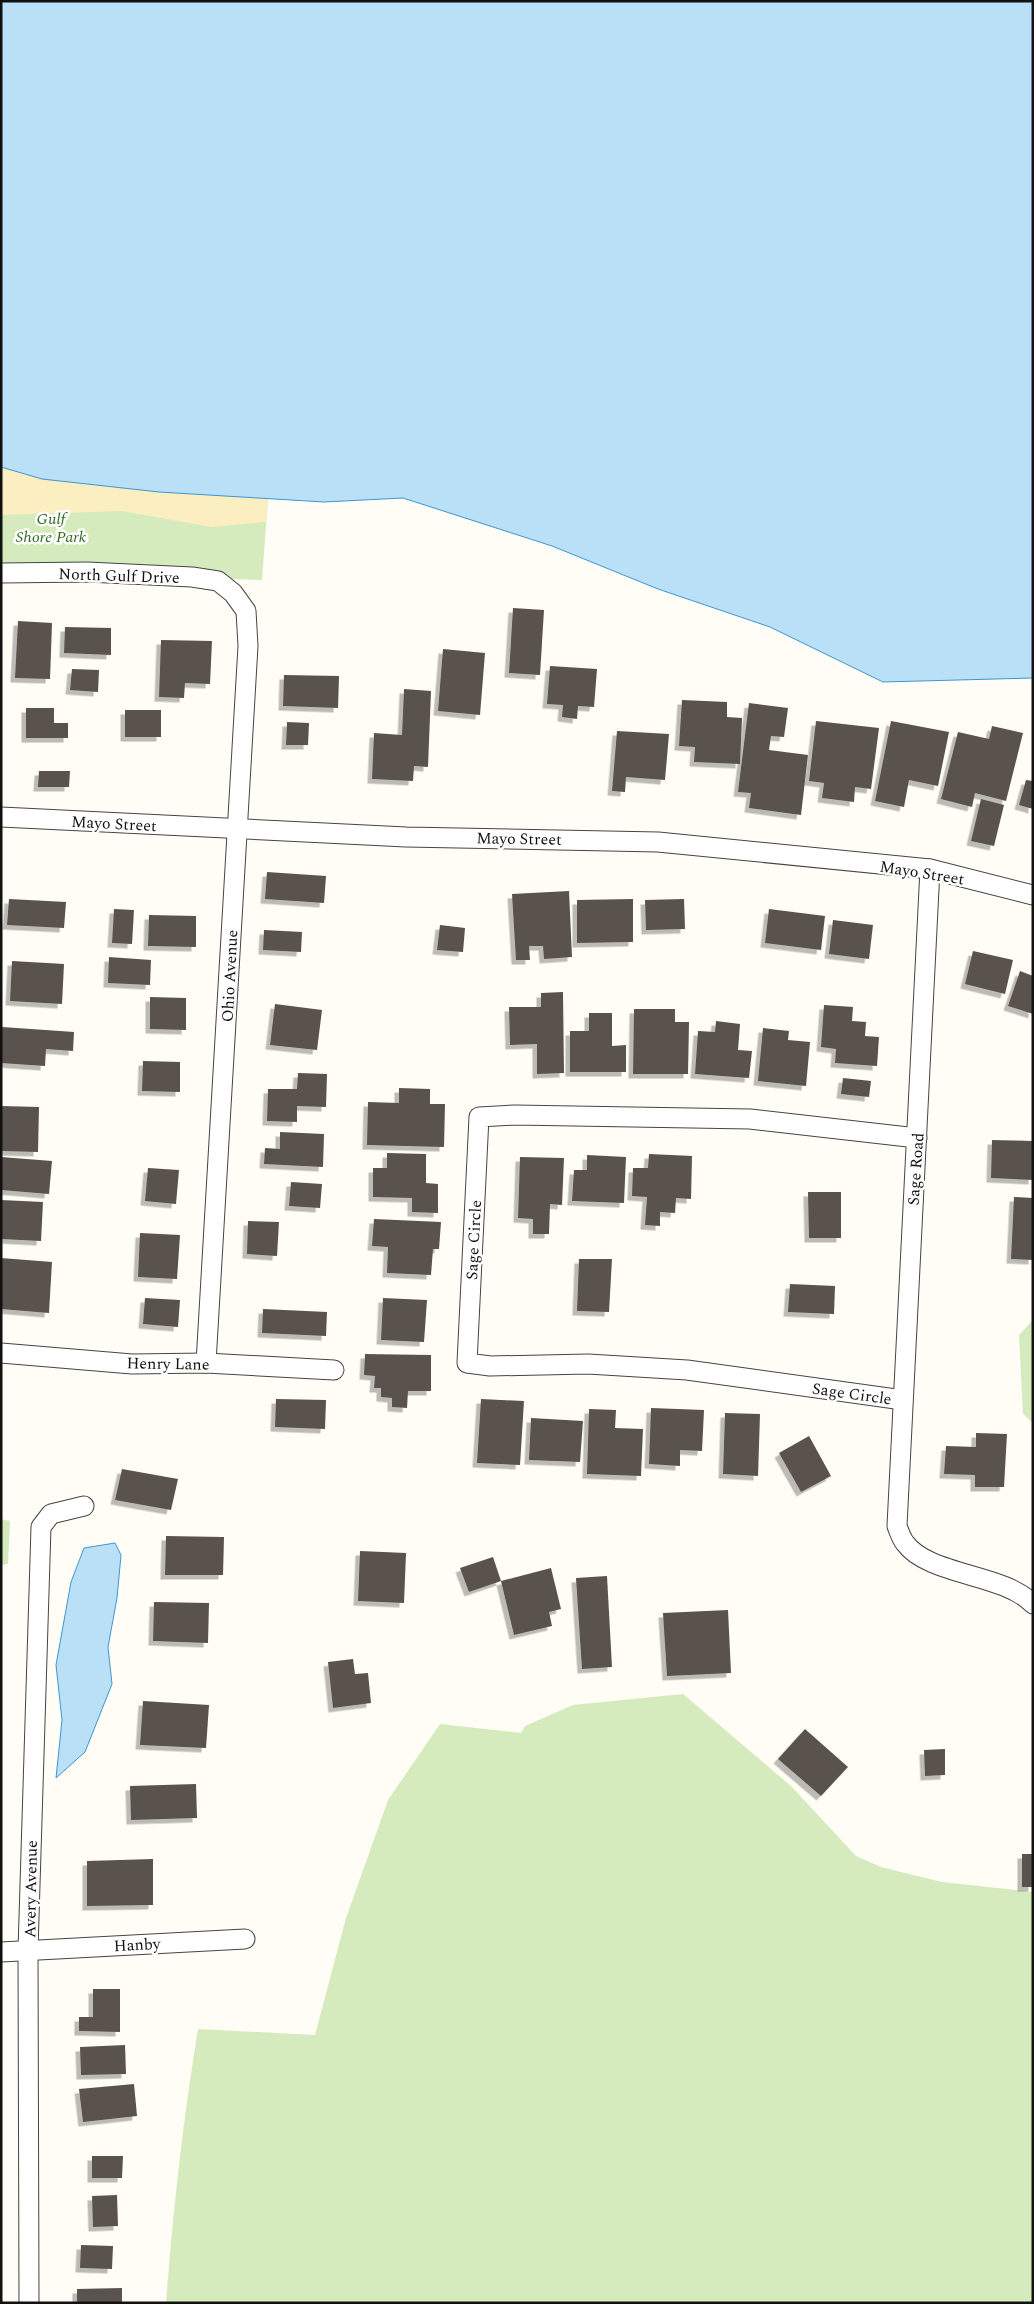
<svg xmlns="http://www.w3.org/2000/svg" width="1034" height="2304" font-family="Spectral,serif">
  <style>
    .green { fill: #d5ebbd }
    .sand { fill: #fbeec1 }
    .water { fill: #b9e0f7; stroke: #3f96cf }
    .building { fill: #5a524d; filter: url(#shadow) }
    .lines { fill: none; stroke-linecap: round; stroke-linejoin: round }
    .minor-casing { stroke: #444; stroke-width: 21 }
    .minor { stroke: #fff; stroke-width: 19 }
    .labels { text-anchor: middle; stroke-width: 5; stroke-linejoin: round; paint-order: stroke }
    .park-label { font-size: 16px; font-style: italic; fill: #2f6b1f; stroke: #fff }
    .street-label { font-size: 16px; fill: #111; stroke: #fff }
  </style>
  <defs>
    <filter id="shadow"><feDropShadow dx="-4.5" dy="4.5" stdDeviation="0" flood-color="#0004"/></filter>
  </defs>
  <rect width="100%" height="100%" fill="#fffdf5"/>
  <g class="green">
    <polygon points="1,467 42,479 159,492 268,499 262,580 1,573"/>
    <polygon points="1033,1320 1033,1423 1023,1414 1019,1335"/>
    <polygon points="1,1519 10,1521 8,1564 1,1565"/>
    <path d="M683 1694 791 1786 856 1856 881 1867 942 1882 1033 1892V2303H166C173 2211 183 2120 198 2029L315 2035 346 1918 388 1800 440 1724 521 1733 525 1726 573 1705Z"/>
  </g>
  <polygon class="sand" points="1,467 42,479 159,492 268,499 266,522 212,527 121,511 1,515"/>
  <g class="water">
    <polygon points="1,1 1033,1 1033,678 883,682 770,627 658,589 552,546 403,498 324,502 159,492 42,479 1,467"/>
    <polygon points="115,1543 121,1555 117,1598 108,1647 112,1684 85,1752 56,1778 62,1720 56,1665 71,1582 84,1548"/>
  </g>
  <g class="building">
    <polygon points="513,608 544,610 540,675 509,673"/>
    <polygon points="18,621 52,623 50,679 15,678"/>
    <polygon points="65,627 111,628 111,655 64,653"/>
    <polygon points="161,640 212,641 210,684 185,683 184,698 159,697"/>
    <polygon points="443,649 485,653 480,715 438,711"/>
    <polygon points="550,666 597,669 594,707 578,706 577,719 562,717 563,705 547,704"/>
    <polygon points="72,669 99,670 98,692 70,690"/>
    <polygon points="284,675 339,676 338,708 283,706"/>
    <polygon points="404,689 431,691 428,767 414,766 413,781 372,779 374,733 402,735"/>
    <polygon points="682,700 727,702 727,717 742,718 740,764 694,762 695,747 679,746"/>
    <polygon points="749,703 788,708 784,737 771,736 769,750 808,755 801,815 749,808 751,793 738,792"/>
    <polygon points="26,708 54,708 54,723 68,723 68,738 26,738"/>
    <rect x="125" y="710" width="36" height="27"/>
    <polygon points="816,721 879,728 871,789 855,787 854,802 822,798 824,783 809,781"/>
    <polygon points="891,721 949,732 938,786 909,780 904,807 875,801"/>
    <polygon points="287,722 309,723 308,745 286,745"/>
    <polygon points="992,726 1023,733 1006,801 975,793 972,807 941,799 958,732 989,739"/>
    <polygon points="617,731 669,734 665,780 626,777 625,792 612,791"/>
    <polygon points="39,771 70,771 69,787 38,787"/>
    <polygon points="1026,780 1033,781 1033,809 1019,805"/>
    <polygon points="981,799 1004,805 994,846 971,841"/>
    <polygon points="267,872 326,876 324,903 265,899"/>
    <polygon points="569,891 572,957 544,959 543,946 529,946 530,960 516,960 512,894"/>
    <polygon points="9,899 66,902 64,928 7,925"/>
    <polygon points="633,899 633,942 577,943 577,900"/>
    <polygon points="684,899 685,929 646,930 645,900"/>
    <polygon points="114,909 134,910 132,944 112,943"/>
    <polygon points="769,909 825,916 821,950 765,943"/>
    <polygon points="149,915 196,916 196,947 148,946"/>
    <polygon points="833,920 873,925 869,959 829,954"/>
    <polygon points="440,925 465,928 463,952 437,950"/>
    <polygon points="264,930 302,932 301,952 263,950"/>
    <polygon points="973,951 1013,960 1005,994 965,984"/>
    <polygon points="109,957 151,960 150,985 108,983"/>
    <polygon points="12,961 64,964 62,1004 10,1001"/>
    <polygon points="1020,971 1033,976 1033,1014 1008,1006"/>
    <polygon points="563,992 564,1073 537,1074 537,1044 510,1045 509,1007 541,1007 541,993"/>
    <polygon points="150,997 186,998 186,1030 150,1029"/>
    <polygon points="275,1004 322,1010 317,1050 270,1045"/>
    <polygon points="824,1005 853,1007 852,1021 866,1022 865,1036 879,1037 877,1066 835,1063 836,1049 821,1047"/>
    <polygon points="634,1009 675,1009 675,1022 689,1022 688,1074 633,1074"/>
    <polygon points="589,1013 612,1013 612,1046 626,1045 626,1072 570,1072 570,1031 589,1031"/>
    <polygon points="716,1021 740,1024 738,1050 752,1051 749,1078 695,1074 698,1031 715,1032"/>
    <polygon points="2,1027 74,1032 73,1051 46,1049 45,1066 1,1063"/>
    <polygon points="763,1028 789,1031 788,1040 810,1042 806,1086 758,1081"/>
    <polygon points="143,1061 180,1062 180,1092 142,1091"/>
    <polygon points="298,1073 327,1074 326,1107 297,1106 297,1122 267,1121 268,1089 297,1089"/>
    <polygon points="843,1078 871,1081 869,1097 841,1094"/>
    <polygon points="399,1088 430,1089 430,1104 445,1104 444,1147 367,1145 368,1102 399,1103"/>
    <polygon points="1,1106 39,1107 38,1152 1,1151"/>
    <polygon points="280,1132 324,1134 323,1167 264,1164 265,1148 280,1149"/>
    <polygon points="992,1140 1033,1141 1033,1180 991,1178"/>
    <polygon points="387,1153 426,1154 426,1183 438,1184 438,1213 412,1212 412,1198 373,1197 373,1168 387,1168"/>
    <polygon points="649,1154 692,1156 691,1199 676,1198 675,1213 660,1212 660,1226 645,1225 647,1197 632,1196 633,1168 648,1168"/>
    <polygon points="587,1155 626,1157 624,1203 572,1201 574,1170 587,1170"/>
    <polygon points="1,1157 52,1161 49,1194 1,1190"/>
    <polygon points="520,1157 564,1158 562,1205 550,1204 549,1234 533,1234 533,1219 518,1218"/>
    <polygon points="148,1168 179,1170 176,1204 145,1201"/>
    <polygon points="291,1182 322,1184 320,1208 289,1206"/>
    <polygon points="808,1192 841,1192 841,1238 809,1238"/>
    <polygon points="1014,1197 1033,1198 1033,1260 1011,1259"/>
    <polygon points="1,1200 43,1202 41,1241 1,1239"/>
    <polygon points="374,1219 441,1222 439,1249 433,1249 431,1275 387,1273 388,1247 372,1246"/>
    <polygon points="248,1221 279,1222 277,1256 247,1254"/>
    <polygon points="140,1233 180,1235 177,1279 138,1277"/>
    <polygon points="1,1258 52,1262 49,1313 1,1309"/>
    <polygon points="579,1259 612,1259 609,1312 577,1311"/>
    <polygon points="790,1284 835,1286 834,1314 788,1312"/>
    <polygon points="145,1298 180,1300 178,1327 143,1324"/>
    <polygon points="383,1298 427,1300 424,1342 381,1340"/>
    <polygon points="263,1309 327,1312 326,1336 262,1333"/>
    <polygon points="365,1354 431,1355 431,1391 408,1391 407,1408 392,1407 392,1398 381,1397 381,1388 374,1388 375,1376 364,1375"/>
    <polygon points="276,1399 326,1400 325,1429 275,1427"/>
    <polygon points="481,1399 524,1401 520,1465 477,1463"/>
    <polygon points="651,1408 704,1410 702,1451 680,1450 680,1466 649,1464"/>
    <polygon points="589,1409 616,1410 615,1428 643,1429 641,1476 587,1474"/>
    <polygon points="725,1413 760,1414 758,1476 723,1474"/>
    <polygon points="531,1418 583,1421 580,1462 529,1460"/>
    <polygon points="976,1433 1007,1434 1004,1487 975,1487 975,1475 944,1474 946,1446 976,1447"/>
    <polygon points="809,1436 831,1476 801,1492 779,1453"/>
    <polygon points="122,1469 178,1479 171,1510 115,1500"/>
    <polygon points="166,1536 224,1537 223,1575 165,1575"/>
    <polygon points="360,1551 406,1553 404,1603 358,1601"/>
    <polygon points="493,1557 501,1581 469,1592 460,1568"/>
    <polygon points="551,1568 561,1609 549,1612 552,1626 514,1635 501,1581"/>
    <polygon points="607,1576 612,1667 582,1669 576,1578"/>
    <polygon points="154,1602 209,1603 208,1643 153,1641"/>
    <polygon points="728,1610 731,1673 667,1676 663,1613"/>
    <polygon points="353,1659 355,1674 368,1673 371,1703 333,1708 328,1662"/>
    <polygon points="143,1701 209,1705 206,1748 140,1745"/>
    <polygon points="805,1729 848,1767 821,1796 778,1759"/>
    <polygon points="945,1749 945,1775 925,1776 924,1750"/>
    <polygon points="196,1784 197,1818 131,1820 130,1786"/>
    <rect x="1022" y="1854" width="11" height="33"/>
    <polygon points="153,1859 153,1905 87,1906 87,1861"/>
    <polygon points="93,1989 120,1989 120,2032 79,2031 79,2017 93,2017"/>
    <polygon points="125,2045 126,2074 81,2075 80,2047"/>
    <polygon points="134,2084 137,2116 83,2122 79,2089"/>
    <polygon points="92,2156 123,2156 122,2178 92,2178"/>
    <polygon points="117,2195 118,2226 93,2227 92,2196"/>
    <polygon points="81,2245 113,2246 112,2269 80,2268"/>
    <polygon points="122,2288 122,2303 77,2303 77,2289"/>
  </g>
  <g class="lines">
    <defs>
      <g id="minor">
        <polyline points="1,573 87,572 192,577 218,581 233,593 246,611 248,646 206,1363"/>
        <polyline points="1,817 406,837 658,842 930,869 1033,895"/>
        <path d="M930 869 897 1526C899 1531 901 1538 905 1543 929 1576 1003 1573 1033 1604"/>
        <polyline points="1,1353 132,1364 206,1363 334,1370"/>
        <polyline points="903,1400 687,1370 588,1364 490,1366 467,1363 479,1117 515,1115 750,1119 917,1138"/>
        <polyline points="1,1952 245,1939"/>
        <polyline points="29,2303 28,1950 41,1527 51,1514 84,1506"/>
      </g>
    </defs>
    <use href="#minor" class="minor-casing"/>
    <use href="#minor" class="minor"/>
  </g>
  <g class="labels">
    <g class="park-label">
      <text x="51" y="524">Gulf<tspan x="51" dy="18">Shore Park</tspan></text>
    </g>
    <g class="street-label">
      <text transform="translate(119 575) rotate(2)" y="6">North Gulf Drive</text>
      <text transform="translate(114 823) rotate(3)" y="6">Mayo Street</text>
      <text transform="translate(519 838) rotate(1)" y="6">Mayo Street</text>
      <text transform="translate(922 872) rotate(9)" y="6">Mayo Street</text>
      <text transform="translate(229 976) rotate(-87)" y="6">Ohio Avenue</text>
      <text transform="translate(915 1169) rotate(-86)" y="6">Sage Road</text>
      <text transform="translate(473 1240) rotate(-87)" y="6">Sage Circle</text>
      <text transform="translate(168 1363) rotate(1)" y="6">Henry Lane</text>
      <text transform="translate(852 1393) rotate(8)" y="6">Sage Circle</text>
      <text transform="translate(30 1889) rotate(-89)" y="6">Avery Avenue</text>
      <text transform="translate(137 1944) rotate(-3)" y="6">Hanby</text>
    </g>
  </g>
  <rect width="1034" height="2304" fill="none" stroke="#111111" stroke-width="5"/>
</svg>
